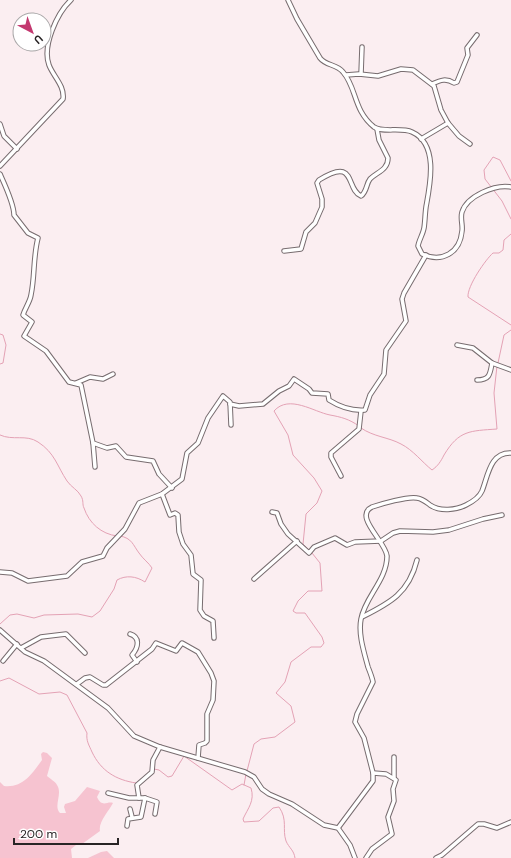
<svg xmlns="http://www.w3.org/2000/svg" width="511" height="858" font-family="'DM Sans',sans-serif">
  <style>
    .green { fill: #f6c3d0 }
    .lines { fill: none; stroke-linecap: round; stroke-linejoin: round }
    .stream { stroke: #e4a2b5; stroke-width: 1 }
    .street-casing { stroke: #776c6f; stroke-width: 5.5 }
    .street { stroke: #fff; stroke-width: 3.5 }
  </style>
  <rect width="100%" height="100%" fill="#fbeef1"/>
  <g class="green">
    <path d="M43 752 47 753 52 758 47 776C50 779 55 781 57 785 63 794 53 806 60 813H66L64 807 65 804 75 801 87 787 100 791 97 797C102 808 107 801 113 803 109 811 98 822 100 831L82 844 76 845 71 849 72 858H0V782L4 786C23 788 32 774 42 760L41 754Z"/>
    <polygon points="107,851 114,858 88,858 101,852"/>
  </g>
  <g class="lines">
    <g class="stream">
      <polyline points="511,181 500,160 493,157 484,170 485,179 502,201 511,219"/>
      <path d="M511 234 504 240 503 250 499 253H493C486 259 467 286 468 297L511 325"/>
      <polyline points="0,334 3,335 6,345 3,363 0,364"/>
      <polyline points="498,363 504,335 511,330"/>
      <path d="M361 428C374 437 388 437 401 444 413 450 422 462 432 470 438 466 441 461 444 455 459 430 470 431 497 429L494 393 497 366"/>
      <path d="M0 435C13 441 26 434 38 442 55 453 57 466 67 481 71 487 78 490 81 496 84 501 82 504 84 508 89 523 101 534 117 536"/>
      <path d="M309 550 303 544 306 514 317 503 322 491 314 478 293 455 288 435 274 411C289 394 314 412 330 415 341 417 349 419 359 426"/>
      <path d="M0 624 10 615 17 614 34 618 44 615 78 614 92 617 100 611 114 589 117 580C126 575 136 576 145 582L152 568C149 563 143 559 139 553 133 545 132 538 120 536"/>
      <path d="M0 681 9 678 39 694 60 692 67 695 87 733C86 741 89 745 92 752 101 771 116 780 136 783"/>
      <path d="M154 769 159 770 168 777 172 776 184 756 232 790 242 784 251 788C255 801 248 808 243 819L244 822 259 821 273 808 279 807C288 820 282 829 286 841 289 848 294 850 295 858"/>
      <polyline points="247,771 254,744 261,739 275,737 295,722 291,706 276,693 285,682 291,662 311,647 321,647 324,643 322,637 305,613 296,613 293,611 298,601 308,591 322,591 320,563 312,553"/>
      <polyline points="244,785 246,774"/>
    </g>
    <defs>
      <g id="street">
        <path d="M288 0 297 19 320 58C326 66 337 64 343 72 357 88 353 110 374 127 382 133 401 127 412 132 439 144 430 185 426 207 425 214 425 222 424 228 423 234 419 240 418 246L422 254C442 263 460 253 462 231 463 225 460 218 462 212 467 196 495 184 511 187"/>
        <polyline points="361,74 362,47"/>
        <polyline points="346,75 359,74 378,76 401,69 413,70 434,86 441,110 448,123 459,136 470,144"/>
        <path d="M432 84C441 80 446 78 454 83L457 82 468 55 467 48 477 35"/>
        <polyline points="0,124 4,136 17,149"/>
        <polyline points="421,139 448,123"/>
        <path d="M0 166 63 99C65 86 53 76 49 65 42 46 57 13 71 0"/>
        <path d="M0 174C5 185 14 204 14 215L28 233 38 238C33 257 35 276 31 295 30 302 25 308 23 315L32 322 24 336 46 351 69 382 81 385 93 443 107 448 116 446 126 457 153 461 159 474 172 488"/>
        <path d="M284 251 301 249 306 232 315 223 322 207V199L317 183 319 180C357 156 345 189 361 196 367 192 366 184 370 179 377 172 388 170 388 158L379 140 377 129"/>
        <polyline points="457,345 473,348 492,363 511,370"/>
        <path d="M477 380C490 380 490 374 492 363"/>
        <polyline points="76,383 90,377 103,379 113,374"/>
        <path d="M230 404 239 406 263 404 279 391 289 386 294 379 309 389 312 393 328 394 329 400C340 407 352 411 365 410L370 395 384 374 386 350 406 321 402 299 404 293 426 255"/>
        <polyline points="93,443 95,467"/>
        <polyline points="341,476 331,457 331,453 359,429 361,411"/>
        <polyline points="162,494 170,515 175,513 178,515 179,532 183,544 191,555 193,574 201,580 200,610 204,616 213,621 214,638"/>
        <polyline points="272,512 277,513 281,524 288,534 309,553 314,547 335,538 347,545 355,542 381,541 393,533 400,531 433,532 449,530 483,519 502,515"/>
        <polyline points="0,572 12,573 28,581 67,576 82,562 103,556 107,548 125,529 139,503 162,494 182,479 187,453 198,443 208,418 223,396 230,402 231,425"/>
        <polyline points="254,579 297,541"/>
        <path d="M362 617C390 603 409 593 417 560"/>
        <polyline points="0,630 25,652 44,661 108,708 134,736 160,747 245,772 254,777 262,789 269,794 292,804 324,825 338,828 350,845 355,858"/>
        <path d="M130 634C140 637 139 647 132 655L137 662"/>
        <polyline points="21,648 41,637 66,634 85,653"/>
        <polyline points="3,661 17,644"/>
        <polyline points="77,684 85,678 90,677 103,685 106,685 152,649 156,643 176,651 182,643 198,652 211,673 214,681 213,700 207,714 207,741 205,743 199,745 198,758"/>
        <polyline points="394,757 394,778"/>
        <polyline points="108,793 129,798 145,798 157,802 155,814"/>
        <polyline points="139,798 137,785 152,772 153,760 160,747"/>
        <polyline points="130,809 132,817"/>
        <polyline points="127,826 128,819 141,817 145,798"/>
        <path d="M338 828 373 781V773L364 738 355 722 357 714 373 682C372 677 370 672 368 667 364 652 358 634 361 619 365 597 387 580 387 556 386 542 353 516 372 507 381 504 408 496 417 498 423 499 426 502 430 505 440 512 456 510 466 505 472 502 479 498 482 491 488 476 490 452 511 453"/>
        <polyline points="366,858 372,849 392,834 388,817 394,801 393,789 396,780 386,774 373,773"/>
        <polyline points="436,858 442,855 478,824 484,824 497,828 511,822"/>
      </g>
    </defs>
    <use href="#street" class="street-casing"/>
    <use href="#street" class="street"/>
  </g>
  <g transform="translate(32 32) rotate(139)"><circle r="19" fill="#ffffff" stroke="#a9a7a8"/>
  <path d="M0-3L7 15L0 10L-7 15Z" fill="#c3386f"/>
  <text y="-6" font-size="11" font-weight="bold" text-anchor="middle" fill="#282425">U</text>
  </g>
  <path d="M14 838v6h104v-6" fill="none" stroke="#282425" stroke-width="2"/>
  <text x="20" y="838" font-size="12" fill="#282425" stroke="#ffffff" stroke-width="3" paint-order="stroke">200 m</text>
</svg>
